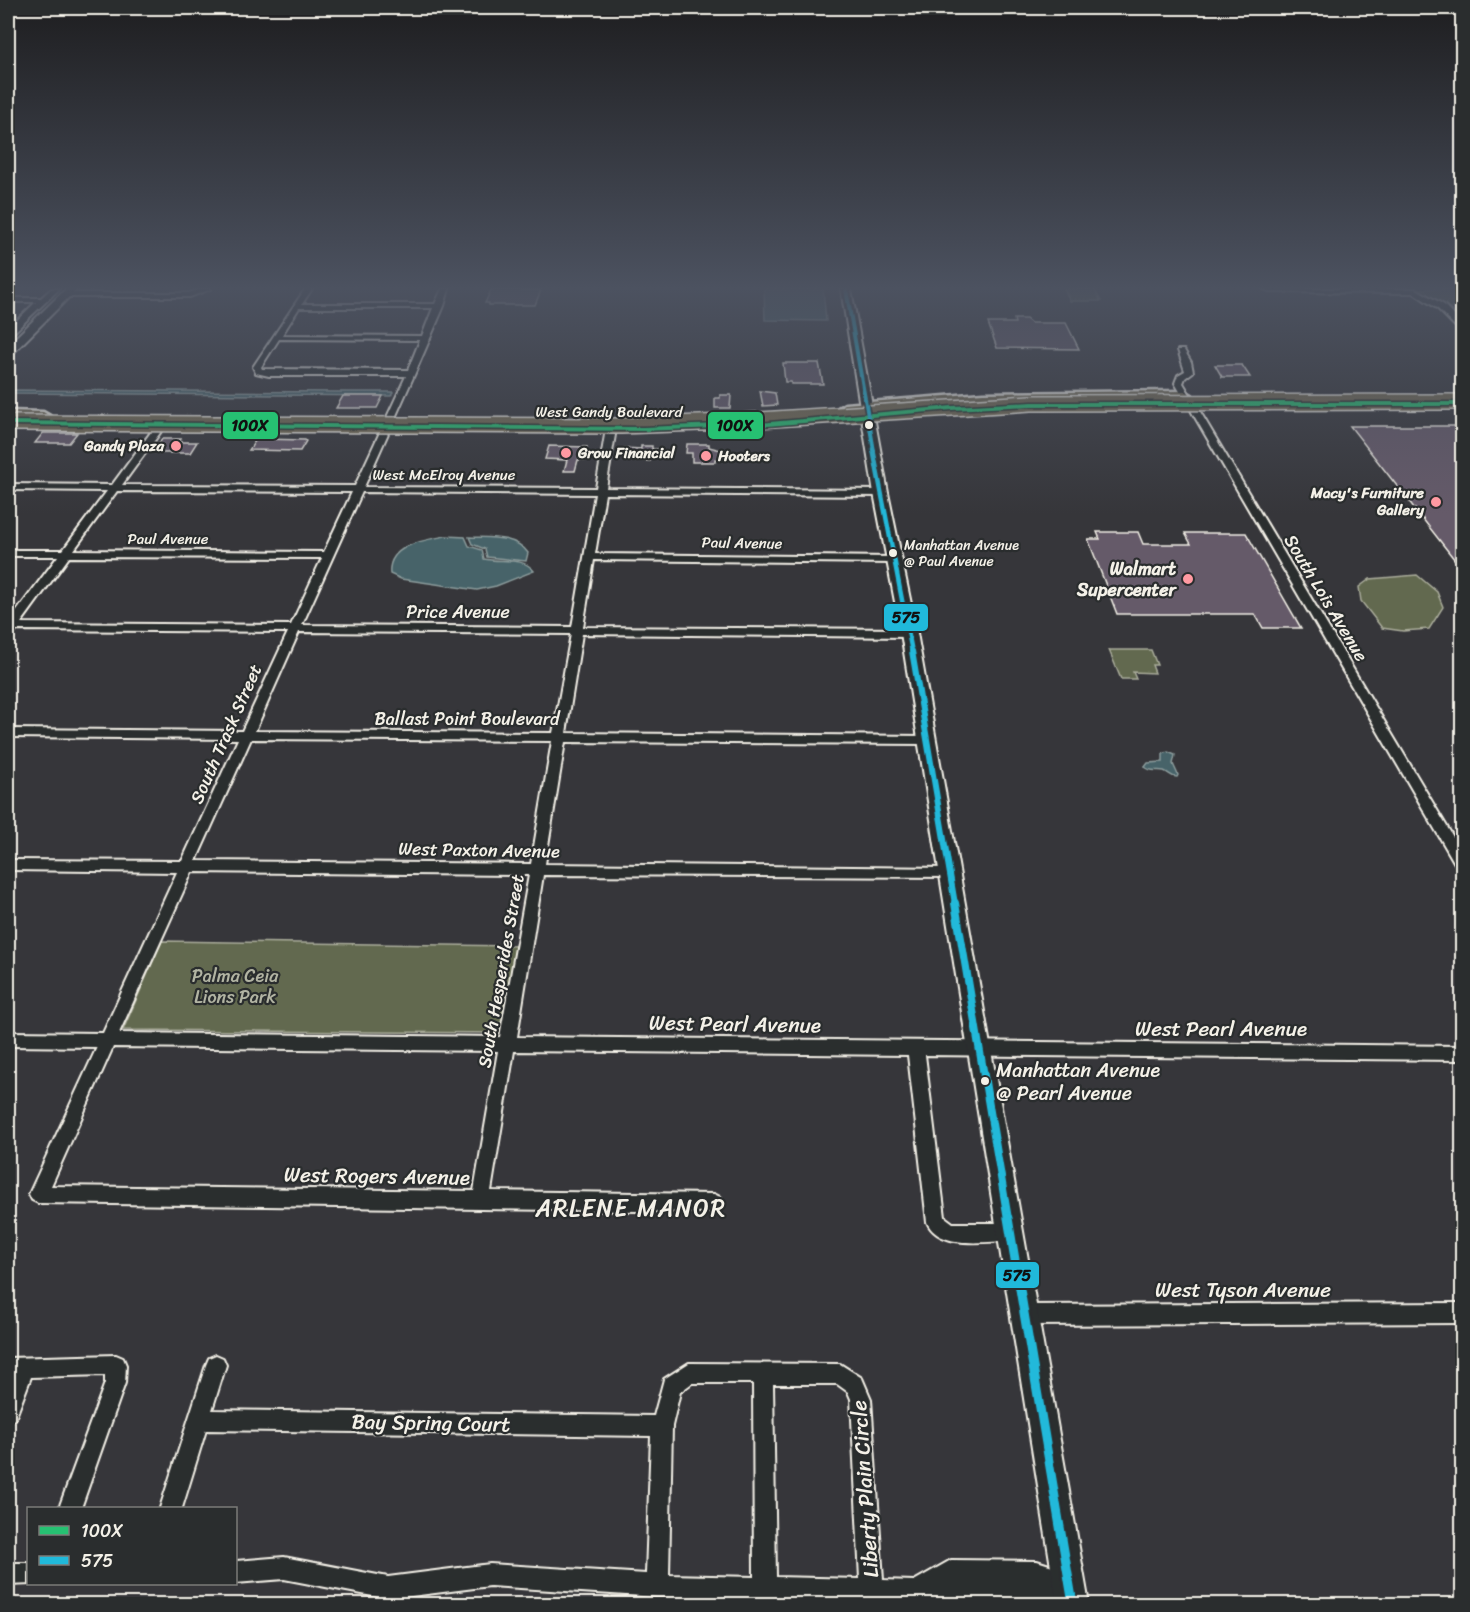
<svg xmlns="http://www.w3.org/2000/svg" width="1470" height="1612" font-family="Sriracha,sans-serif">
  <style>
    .green { fill: #62694f; stroke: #abad9c; stroke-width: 1.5 }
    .water { fill: #466369; stroke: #8c9c9c; stroke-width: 1.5 }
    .building { fill: #655a69; stroke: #f4f1e8; stroke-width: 1.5 }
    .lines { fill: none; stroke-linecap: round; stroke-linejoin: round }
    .street-casing { stroke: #f4f1e8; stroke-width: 4 }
    .secondary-casing { stroke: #f4f1e8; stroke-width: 4 }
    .primary-casing { stroke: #f4f1e8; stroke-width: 5 }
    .street { fill: #2a2d2e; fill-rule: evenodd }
    .secondary { fill: #2a2d2e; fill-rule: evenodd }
    .primary { fill: #736b52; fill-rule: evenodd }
    .highway-bridge-casing { stroke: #f4f1e8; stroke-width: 18; stroke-linecap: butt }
    .highway-bridge { stroke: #736b52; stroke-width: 15 }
    .bus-1-casing { stroke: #2a2d2e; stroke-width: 7 }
    .bus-2-far4-casing { stroke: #2a2d2e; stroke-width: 7 }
    .bus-2-far3-casing { stroke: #2a2d2e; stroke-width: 8 }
    .bus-2-far2-casing { stroke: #2a2d2e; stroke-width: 10 }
    .bus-2-far1-casing { stroke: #2a2d2e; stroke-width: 12 }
    .bus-2-casing { stroke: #2a2d2e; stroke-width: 14 }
    .bus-1 { stroke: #26c172; stroke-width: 4 }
    .bus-2-far4 { stroke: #20b9da; stroke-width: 4 }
    .bus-2-far3 { stroke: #20b9da; stroke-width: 4.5 }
    .bus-2-far2 { stroke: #20b9da; stroke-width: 6 }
    .bus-2-far1 { stroke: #20b9da; stroke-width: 8 }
    .bus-2 { stroke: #20b9da; stroke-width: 9 }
    .bus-dot { fill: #f4f1e8; stroke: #2a2d2e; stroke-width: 2 }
    .poi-dot { fill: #ff9aa2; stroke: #2a2d2e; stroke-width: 2 }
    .labels { text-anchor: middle; stroke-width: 4.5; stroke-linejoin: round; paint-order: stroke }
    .far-bus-label { font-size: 14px; fill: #f4f1e8; stroke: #2a2d2e; text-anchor: start }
    .far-street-label { font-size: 15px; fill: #f4f1e8; stroke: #2a2d2e }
    .far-poi-label { font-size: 15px; font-weight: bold; fill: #f4f1e8; stroke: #2a2d2e; text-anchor: end }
    .poi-label { font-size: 18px; font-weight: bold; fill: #f4f1e8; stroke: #2a2d2e; text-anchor: end }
    .street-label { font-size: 18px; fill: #f4f1e8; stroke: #2a2d2e }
    .park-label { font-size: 18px; fill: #b2b4a3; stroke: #2a2d2e }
    .near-bus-label { font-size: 20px; fill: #f4f1e8; stroke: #2a2d2e; text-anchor: start }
    .near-street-label { font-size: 21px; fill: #f4f1e8; stroke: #2a2d2e }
    .near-neighbourhood-label { font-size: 24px; letter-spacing: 1.5px; fill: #f4f1e8; stroke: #2a2d2e }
    .line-badge { stroke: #2a2d2e; stroke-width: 2 }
    .pale-badge-label { font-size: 16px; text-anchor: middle; font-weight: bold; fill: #111 }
  </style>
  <rect width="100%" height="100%" fill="#36363a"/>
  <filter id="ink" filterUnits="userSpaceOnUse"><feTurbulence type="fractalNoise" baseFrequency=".0167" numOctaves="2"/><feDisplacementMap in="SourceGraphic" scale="12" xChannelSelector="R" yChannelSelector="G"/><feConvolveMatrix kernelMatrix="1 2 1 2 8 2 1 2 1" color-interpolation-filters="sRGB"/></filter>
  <g filter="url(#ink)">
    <g class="green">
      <polygon points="1064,289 1094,289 1101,301 1070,301"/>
      <polygon points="1416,289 1462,289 1462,308 1447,308"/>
      <polygon points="1417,575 1437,592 1443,607 1429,629 1403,631 1382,628 1361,601 1359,587 1370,579"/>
      <polygon points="1109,650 1151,650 1157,665 1152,665 1155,673 1133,672 1136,679 1121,679"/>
      <polygon points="162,941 518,946 501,1033 123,1030"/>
    </g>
    <g class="water">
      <polygon points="764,289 823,289 826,321 765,320"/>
      <polygon points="8,390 346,392 393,392 391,396 8,393"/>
      <path d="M446 536 465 537 469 546 482 550 484 559C501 563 523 556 534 571L496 586 477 590 401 579 390 574C387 545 424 540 446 536Z"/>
      <path d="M469 537C489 538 515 535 528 553L526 561 487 557 485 549 472 544Z"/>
      <path d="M1168 752 1175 755 1173 764 1178 775 1177 777C1170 777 1170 773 1164 771 1157 769 1152 773 1145 767L1148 763 1163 762V754Z"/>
    </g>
    <g class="building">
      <polygon points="491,290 541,290 535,305 489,305 489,303 485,303"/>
      <polygon points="1014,319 1026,319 1031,323 1066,323 1079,349 997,348 988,323 1015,323"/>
      <polygon points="783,363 819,363 823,384 791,384 791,382 785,382"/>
      <polygon points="1215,365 1242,365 1250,377 1222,377"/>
      <polygon points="760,391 775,393 777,405 763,406"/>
      <polygon points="720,395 731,395 730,408 715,408 715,398 720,398"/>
      <polygon points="343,396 383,396 377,408 336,408"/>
      <polygon points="1350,426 1455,426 1462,434 1462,569"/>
      <polygon points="43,433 77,433 69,443 35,443"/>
      <polygon points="162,439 181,439 179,442 197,442 190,453 159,453 161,450 155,450"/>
      <polygon points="260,439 305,440 306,441 300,451 249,450 255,441"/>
      <polygon points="687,444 709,444 709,447 721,450 721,459 715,459 715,462 692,462 692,453 686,453"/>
      <polygon points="549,446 587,447 584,460 578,460 575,471 564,471 567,460 545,459"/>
      <polygon points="641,446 652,446 652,449 657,449 656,458 650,458 650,461 627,460 627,457 622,457 624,448 641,449"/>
      <polygon points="1097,532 1138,532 1143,544 1191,544 1185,533 1246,533 1301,628 1263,628 1255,614 1117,614 1088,539 1100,539"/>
    </g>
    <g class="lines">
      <defs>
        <g id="street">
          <polygon points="51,289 59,289 11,335 8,335 8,329 36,302 8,302 8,298 41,298"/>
          <polygon points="201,289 211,289 190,297 65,297 61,295 65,293 189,293"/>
          <path d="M305 289H312L302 304H435L442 289H449L444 306 415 373 364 487 596 488 606 429 611 426 616 429 606 488 881 490 886 493 881 496 605 494 595 554 894 557 899 560 894 563 594 560 583 627 909 629 915 633 909 637 582 634 566 733 927 736 933 740 927 744 565 742 545 864 950 868 955 869 957 873 955 877 543 875 517 1037 1462 1046V1060L925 1055 945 1217 953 1223H1010L1017 1226 1019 1232 1017 1238 1010 1241C985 1241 939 1250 927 1222L908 1055 514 1051 491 1191 714 1194 720 1197 723 1203 720 1209 714 1212 38 1203 32 1200 29 1194 97 1047 8 1046V1032L103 1033 177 872 8 870V860L182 861 238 739 8 737V729L242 731 288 632 16 630 12 634 8 635V623L58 556H8V550H63L107 491 8 490V484L112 485 157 424 160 423 165 426 122 485 355 486 406 376H269L256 373 253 367ZM299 308H433L422 336 282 335ZM279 339 420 340 408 370 262 369 261 367ZM117 491 352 492 324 552 74 550ZM362 492 595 494 572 627 302 625ZM69 557 322 558 291 625 21 623ZM299 632 571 634 553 733 255 731ZM251 739 552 741 531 864 196 861ZM192 872 529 875 500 1037 119 1033ZM113 1047 498 1051 474 1191 51 1186Z"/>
          <polygon points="1263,289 1416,289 1444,305 1462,324 1462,330 1459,330 1438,309 1414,293 1271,292"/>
          <polygon points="1178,350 1184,350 1191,362 1193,372 1185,378 1183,383 1462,852 1462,868 1457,867 1175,383 1178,375 1185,371"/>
          <polygon points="1462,1303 1462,1323 1024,1325 1017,1322 1014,1315 1017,1308 1024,1305"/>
          <polygon points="116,1355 123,1358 126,1365 125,1383 81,1508 59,1508 105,1383 105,1375 31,1377 15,1419 8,1422 8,1387 11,1378 8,1378 8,1358"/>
          <path d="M216 1355 223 1358 226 1365 212 1410 654 1416 664 1379 689 1363 840 1364 862 1378 871 1399 883 1580 914 1581 951 1560 1037 1561 1077 1574 1080 1582 1077 1590 1040 1604 657 1597 490 1586 388 1599 284 1579 236 1583V1561L284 1557 388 1577 490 1564 646 1574 651 1436 206 1430 182 1508H160L206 1365 209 1358ZM692 1383H753L754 1577 669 1575 672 1426 680 1392ZM773 1384H837L848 1392 851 1399 860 1579 776 1577Z"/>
          <polygon points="8,1563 28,1563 28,1584 32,1584 8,1585"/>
        </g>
        <g id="secondary">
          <polygon points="66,289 77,289 12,354 8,354 8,345"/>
          <polygon points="841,289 851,289 888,493 917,633 1089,1604 1057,1604 901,633 874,493"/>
        </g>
        <g id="primary">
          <polygon points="1185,391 1192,395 1190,398 983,401 845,412 838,408 845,404 983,393"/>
          <polygon points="8,411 43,412 50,416 43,420 8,419"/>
        </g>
      </defs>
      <use href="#street" class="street-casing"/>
      <use href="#secondary" class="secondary-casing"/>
      <use href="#primary" class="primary-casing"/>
      <use href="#street" class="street"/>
      <use href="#secondary" class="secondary"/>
      <use href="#primary" class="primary"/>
      <defs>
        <polyline id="highway-bridge" points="8,423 621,426 726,422 1031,403 1462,402"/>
      </defs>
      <use href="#highway-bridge" class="highway-bridge-casing"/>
      <use href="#highway-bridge" class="highway-bridge"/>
      <defs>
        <polyline id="bus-1" points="8,423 643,429 769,424 952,408 1032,404 1462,404"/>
        <polyline id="bus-2-far4" points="846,289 874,451"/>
        <polyline id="bus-2-far3" points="873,449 912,652"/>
        <polyline id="bus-2-far2" points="912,651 955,904"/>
        <polyline id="bus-2-far1" points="955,903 1008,1219"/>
        <polyline id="bus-2" points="1008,1218 1073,1604"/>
      </defs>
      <use href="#bus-1" class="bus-1-casing"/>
      <use href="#bus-2-far4" class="bus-2-far4-casing"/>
      <use href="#bus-2-far3" class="bus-2-far3-casing"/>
      <use href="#bus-2-far2" class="bus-2-far2-casing"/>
      <use href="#bus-2-far1" class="bus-2-far1-casing"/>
      <use href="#bus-2" class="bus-2-casing"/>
      <use href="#bus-1" class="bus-1"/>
      <use href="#bus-2-far4" class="bus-2-far4"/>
      <use href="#bus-2-far3" class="bus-2-far3"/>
      <use href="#bus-2-far2" class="bus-2-far2"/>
      <use href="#bus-2-far1" class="bus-2-far1"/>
      <use href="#bus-2" class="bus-2"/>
    </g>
  </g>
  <linearGradient id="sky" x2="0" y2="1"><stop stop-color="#1e1e20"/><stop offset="0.56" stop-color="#4c5260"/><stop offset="1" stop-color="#4c5260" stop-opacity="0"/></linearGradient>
  <rect width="1470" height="514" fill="url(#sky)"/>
  <g class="bus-dot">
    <circle cx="869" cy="425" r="5"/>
    <circle cx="893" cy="553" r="5"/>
    <circle cx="985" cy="1081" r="5"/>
  </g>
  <g class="poi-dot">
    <circle cx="176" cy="446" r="6"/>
    <circle cx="566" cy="453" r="6"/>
    <circle cx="706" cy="456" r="6"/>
    <circle cx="1436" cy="502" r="6"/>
    <circle cx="1188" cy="579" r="6"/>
  </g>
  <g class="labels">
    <g class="far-bus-label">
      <text x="904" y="550">Manhattan Avenue<tspan x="904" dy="16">@ Paul Avenue</tspan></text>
    </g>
    <g class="far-street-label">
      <text x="609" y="417">West Gandy Boulevard</text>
      <text x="444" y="480">West McElroy Avenue</text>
      <text x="168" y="544">Paul Avenue</text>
      <text transform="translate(742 543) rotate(1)" y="5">Paul Avenue</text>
    </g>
    <g class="far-poi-label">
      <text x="164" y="451">Gandy Plaza</text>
      <text x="578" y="458" text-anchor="start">Grow Financial</text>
      <text x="718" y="461" text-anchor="start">Hooters</text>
      <text x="1424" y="498">Macy's Furniture<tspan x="1424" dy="17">Gallery</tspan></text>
    </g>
    <g class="poi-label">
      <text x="1176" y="575">Walmart<tspan x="1176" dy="21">Supercenter</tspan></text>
    </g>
    <g class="street-label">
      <text transform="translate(1326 598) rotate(59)" y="6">South Lois Avenue</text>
      <text x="458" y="618">Price Avenue</text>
      <text x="467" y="725">Ballast Point Boulevard</text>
      <text transform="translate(226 734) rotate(-66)" y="6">South Trask Street</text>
      <text transform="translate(479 850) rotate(1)" y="6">West Paxton Avenue</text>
      <text transform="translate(501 971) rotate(-80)" y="6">South Hesperides Street</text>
    </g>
    <g class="park-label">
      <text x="235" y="982">Palma Ceia<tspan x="235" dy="21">Lions Park</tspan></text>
    </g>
    <g class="near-bus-label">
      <text x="996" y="1077">Manhattan Avenue<tspan x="996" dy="23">@ Pearl Avenue</tspan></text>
    </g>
    <g class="near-street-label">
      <text transform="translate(735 1024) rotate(1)" y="7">West Pearl Avenue</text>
      <text x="1221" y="1036">West Pearl Avenue</text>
      <text transform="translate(377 1176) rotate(1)" y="7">West Rogers Avenue</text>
      <text x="1243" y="1297">West Tyson Avenue</text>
      <text transform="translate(431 1423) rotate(1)" y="7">Bay Spring Court</text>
      <text transform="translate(865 1489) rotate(-94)" y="7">Liberty Plain Circle</text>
    </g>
    <g class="near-neighbourhood-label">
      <text x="631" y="1216">ARLENE MANOR</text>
    </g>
  </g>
  <g class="line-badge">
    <rect x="222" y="411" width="57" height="29" rx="6" fill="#26c172"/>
    <rect x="707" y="411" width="57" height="29" rx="6" fill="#26c172"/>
    <rect x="883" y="603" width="46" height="29" rx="6" fill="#20b9da"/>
    <rect x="995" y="1261" width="45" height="28" rx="6" fill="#20b9da"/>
  </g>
  <g class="pale-badge-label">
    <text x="250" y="431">100X</text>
    <text x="735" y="431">100X</text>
    <text x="906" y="623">575</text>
    <text x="1017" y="1281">575</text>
  </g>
  <rect width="1470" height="1612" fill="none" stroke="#2a2d2e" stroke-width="30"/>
  <rect x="15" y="15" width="1440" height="1582" fill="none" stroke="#f4f1e8" stroke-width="2" filter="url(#ink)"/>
  <rect x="27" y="1507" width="210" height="78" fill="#2a2d2e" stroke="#7b7b78" stroke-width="1.5"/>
  <rect x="39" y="1526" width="30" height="9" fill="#26c172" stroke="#7b7b78" stroke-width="1.5"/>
  <text x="81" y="1537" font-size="18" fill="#f4f1e8">100X</text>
  <rect x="39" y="1556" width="30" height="9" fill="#20b9da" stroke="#7b7b78" stroke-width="1.5"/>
  <text x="81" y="1567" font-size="18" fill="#f4f1e8">575</text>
</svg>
